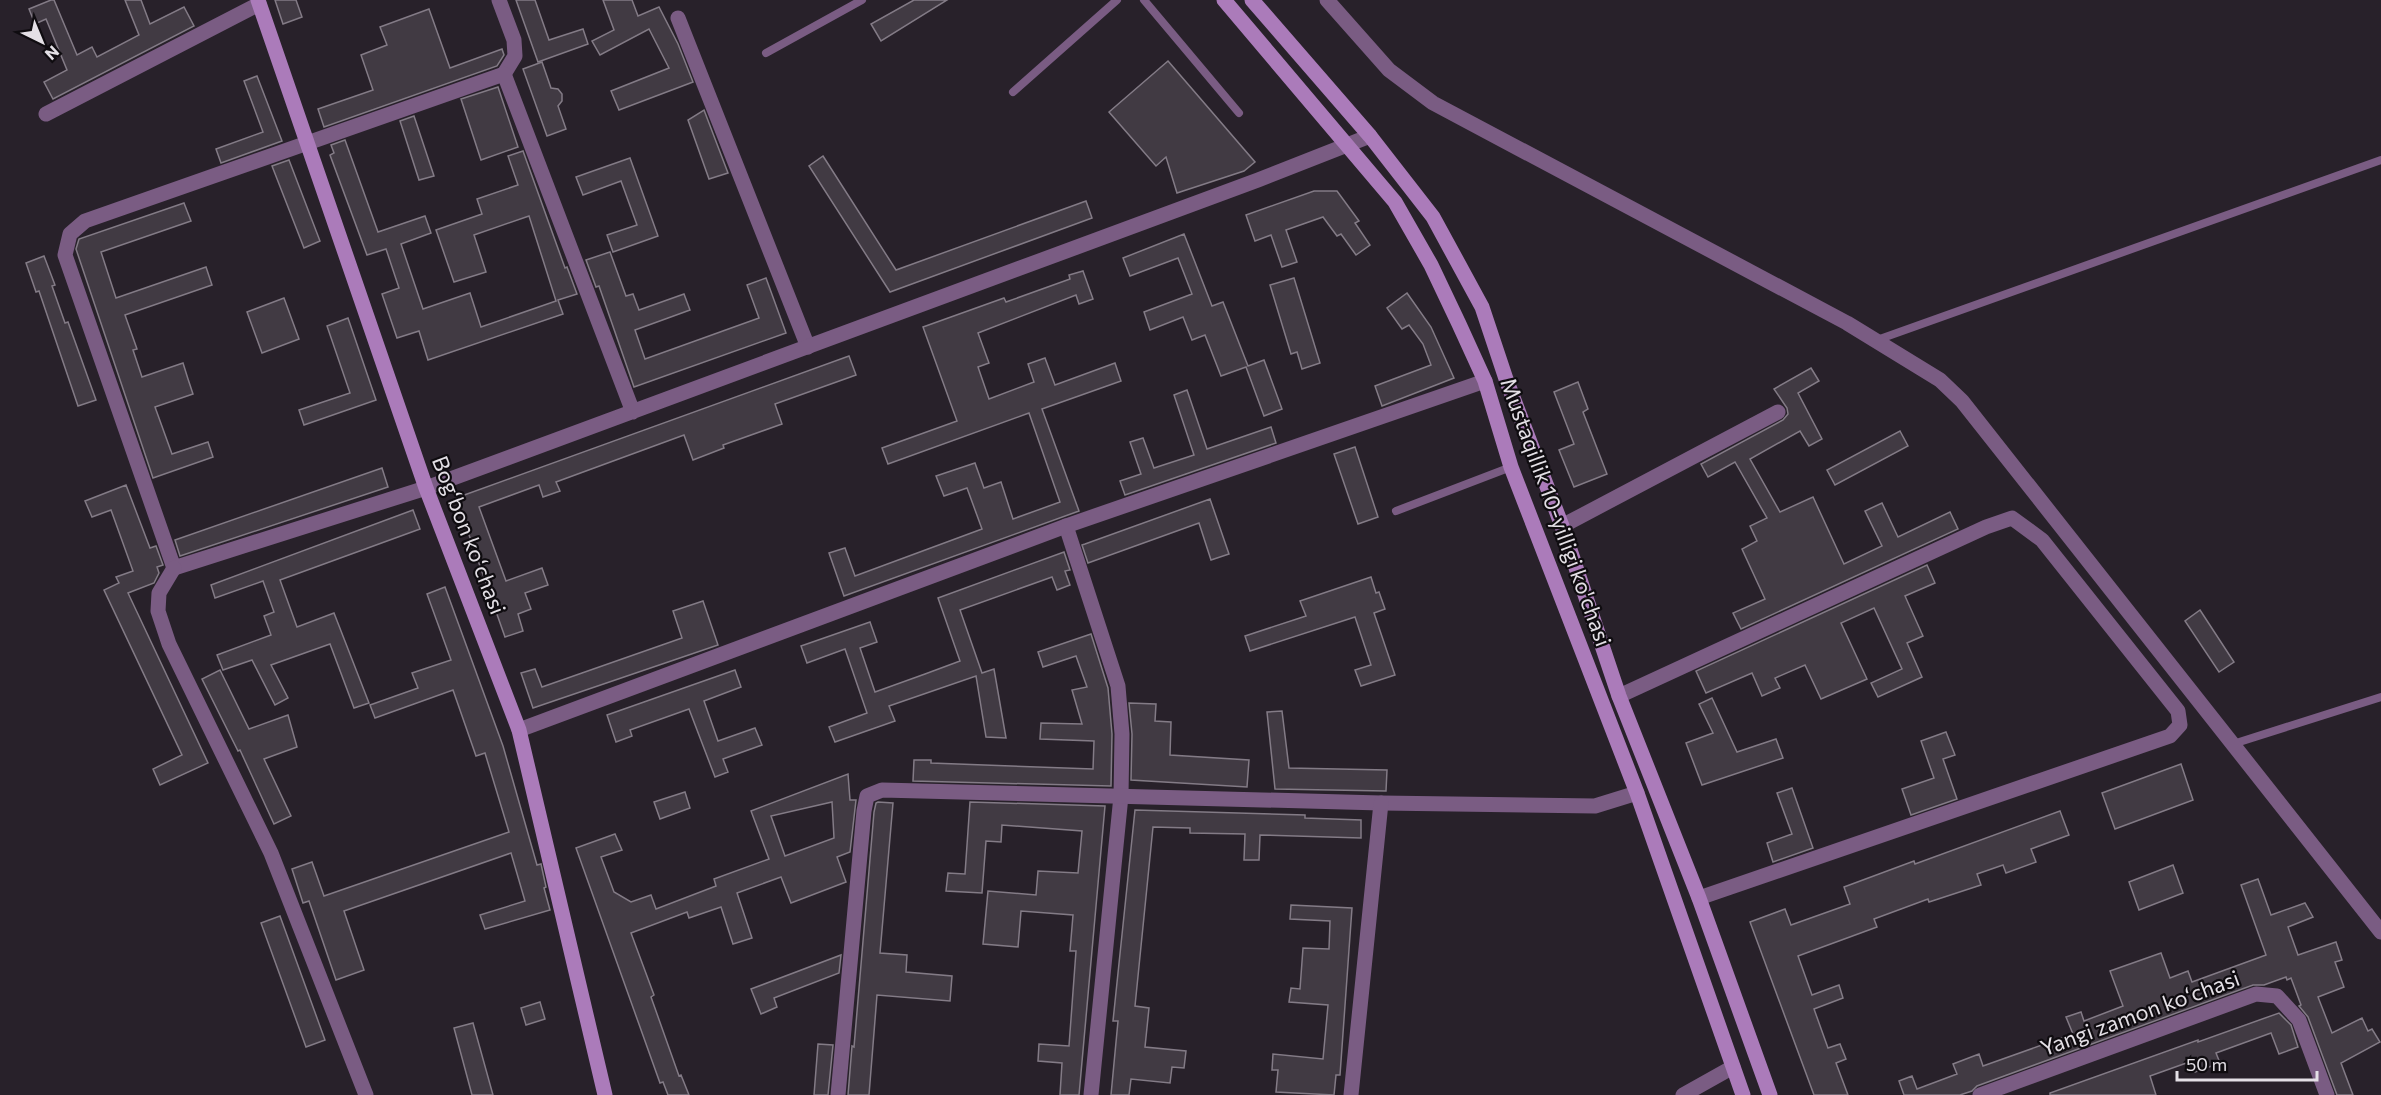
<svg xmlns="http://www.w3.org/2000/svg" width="2381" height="1095" font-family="Commissioner,sans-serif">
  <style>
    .building { fill: #413a43; stroke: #837b86; stroke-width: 1.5; fill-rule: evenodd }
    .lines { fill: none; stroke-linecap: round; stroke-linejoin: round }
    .lane { stroke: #7a5c83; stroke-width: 8 }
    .street { stroke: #7a5c83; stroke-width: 15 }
    .secondary { stroke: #ab7bba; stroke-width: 15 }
    .labels { text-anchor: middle; stroke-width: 4.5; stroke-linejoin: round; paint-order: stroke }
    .street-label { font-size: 22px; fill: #e4e0e6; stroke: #0f0c10 }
  </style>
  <rect width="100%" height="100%" fill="#28212a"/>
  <g class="building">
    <polygon points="51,0 54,0 77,55 92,47 97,57 139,35 125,0 141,0 150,24 184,7 194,26 53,99 44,82 67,70 46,19 35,24 29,9"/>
    <polygon points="275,0 296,0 302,17 283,24"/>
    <polygon points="516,0 535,0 549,40 583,29 588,44 538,62"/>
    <polygon points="603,0 632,0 638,16 659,7 678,44 693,82 619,110 611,91 669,68 649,29 600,55 592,41 614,30"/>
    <polygon points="914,0 947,0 881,41 871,24"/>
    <polygon points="429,9 450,68 502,49 504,55 497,66 324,127 318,109 373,90 361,55 387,45 380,27"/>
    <polygon points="1168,61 1255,162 1244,171 1177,193 1166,157 1156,166 1109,112"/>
    <polygon points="542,62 551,88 558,89 562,94 562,101 558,106 566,129 547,136 523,69"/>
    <polygon points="257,76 282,141 221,163 216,149 263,132 244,81"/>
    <polygon points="498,87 518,147 481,160 461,99"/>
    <polygon points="704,110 728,173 709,179 688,120"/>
    <polygon points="414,116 434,176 419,180 400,121"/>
    <polygon points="345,140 378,232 425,216 431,233 401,244 423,309 470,293 481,327 556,301 529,216 474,235 486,272 454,282 436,230 482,214 477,199 518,185 508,156 523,151 565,268 567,267 577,294 558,300 563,314 428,360 419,331 397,338 382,294 399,288 386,249 367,255 330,155 334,153 331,145"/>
    <polygon points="823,156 896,270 1086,201 1092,218 890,292 809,166"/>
    <polygon points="630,158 658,236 613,252 607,235 637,225 621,181 583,195 576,177"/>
    <polygon points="289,160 320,241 304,248 272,166"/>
    <polygon points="1314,191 1337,191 1359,221 1355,223 1370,245 1356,255 1341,234 1337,236 1323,217 1286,230 1297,262 1282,267 1271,235 1255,241 1246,215"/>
    <polygon points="184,203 191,221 101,252 116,298 206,267 212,285 125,315 137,349 133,350 142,377 183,363 188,379 193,394 155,407 172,454 208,442 213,457 153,478 76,249 79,239"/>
    <polygon points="1184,234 1212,306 1223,302 1248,366 1264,360 1282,409 1264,416 1246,367 1221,376 1205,335 1192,340 1183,317 1150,330 1144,312 1192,294 1178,258 1130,276 1123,258"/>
    <polygon points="610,252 626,296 633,294 639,310 684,294 690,310 635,330 645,359 759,318 747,285 766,278 786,333 634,387 599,286 596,287 586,260"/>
    <polygon points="44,256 55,285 52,286 65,323 68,322 96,400 78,406 39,291 36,292 26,263"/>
    <polygon points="1083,271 1093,299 1079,304 1076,295 978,333 989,363 978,367 989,399 1034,382 1028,364 1045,358 1055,385 1115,363 1121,381 1042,409 1079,511 844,596 829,553 845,548 855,576 982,529 967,488 944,496 936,476 975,463 984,488 1001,482 1013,519 1060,502 1029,413 888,464 882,448 957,421 923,327 1004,298 1006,302 1070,279 1069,275"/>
    <polygon points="1294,278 1320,363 1302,369 1297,352 1291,354 1270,285"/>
    <polygon points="1407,293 1431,327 1454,378 1382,406 1375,386 1431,365 1423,344 1409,325 1402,329 1387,308"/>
    <polygon points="284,298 299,339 262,353 247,312"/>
    <polygon points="348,318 376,400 304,425 299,410 350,393 327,326"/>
    <polygon points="849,356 856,375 775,404 782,424 723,445 724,448 693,460 684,435 556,482 560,491 543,497 539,485 479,507 506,581 542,568 548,585 525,593 531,609 518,614 523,631 505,637 456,498"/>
    <polygon points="1811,368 1819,381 1798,393 1822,439 1809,446 1800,431 1750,459 1780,512 1813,497 1844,564 1882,546 1865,511 1882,503 1898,537 1950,512 1958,529 1741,629 1733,613 1765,599 1742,549 1757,541 1750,526 1767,518 1735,462 1708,477 1701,464 1783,420 1788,414 1787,408 1774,389"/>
    <polygon points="1578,382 1588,409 1583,412 1607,474 1574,487 1559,450 1574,444 1554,392"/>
    <polygon points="1187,390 1207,449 1271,427 1276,443 1125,495 1120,481 1141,474 1130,442 1143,438 1154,468 1194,455 1174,395"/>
    <polygon points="1900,431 1908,446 1835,485 1827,470"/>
    <polygon points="1355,447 1378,517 1358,524 1334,454"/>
    <polygon points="382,468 388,487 180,556 175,540"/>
    <polygon points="126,485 150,548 156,546 163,565 157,567 159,573 154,583 128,593 208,763 160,785 153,769 182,755 104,590 119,583 116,577 133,571 111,510 92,517 85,501"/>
    <polygon points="1210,499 1229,554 1211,560 1199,523 1088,563 1082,545 1085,544"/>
    <polygon points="413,510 420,529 280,580 297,627 334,613 369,703 354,708 330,644 271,665 288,698 275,705 252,660 223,670 217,655 271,635 264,616 274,612 263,581 215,598 211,585"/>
    <polygon points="1064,552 1070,570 1065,571 1070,585 1057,590 1052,577 960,610 982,673 994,669 1006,738 986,737 976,676 889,706 895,721 835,742 829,727 867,713 845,649 807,663 801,646 870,622 877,642 860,648 875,692 925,674 960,661 938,598"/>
    <polygon points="1927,565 1935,583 1905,596 1923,636 1907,643 1922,677 1878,697 1871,683 1902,669 1874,608 1841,623 1867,679 1821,699 1805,665 1775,678 1780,688 1762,696 1752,673 1706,693 1696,671"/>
    <polygon points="1371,577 1376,593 1379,592 1385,609 1374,613 1395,675 1361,686 1355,670 1371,665 1355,617 1250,651 1245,636 1306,616 1300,601"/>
    <polygon points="445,587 503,746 537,865 541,864 546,887 544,888 550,910 485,929 480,915 525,901 511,853 344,911 364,970 336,980 309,901 303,903 292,869 312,862 324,896 509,832 485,753 476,756 453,690 375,718 370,705 418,688 412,673 451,660 427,594"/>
    <polygon points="703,601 718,645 533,708 521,673 535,669 542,687 682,638 673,611"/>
    <polygon points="2200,610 2234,662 2219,672 2185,621"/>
    <polygon points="1091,634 1108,688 1112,734 1111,786 913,781 914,760 931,760 931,763 1093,769 1094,741 1040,739 1041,723 1082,724 1072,690 1087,687 1076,656 1043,667 1038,652"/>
    <polygon points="220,670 249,729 288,715 297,747 264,759 291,816 274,824 240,750 238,751 202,679"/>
    <polygon points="735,670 741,687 704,701 718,741 755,728 762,745 723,759 728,772 715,777 689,709 630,730 632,736 616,742 607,715"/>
    <polygon points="1712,698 1737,752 1776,739 1783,758 1702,785 1686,743 1713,733 1699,704"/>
    <polygon points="1129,703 1156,704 1155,721 1171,722 1170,755 1249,760 1247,787 1131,780 1132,734"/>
    <polygon points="1282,711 1289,768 1387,770 1386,791 1275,789 1267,712"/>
    <polygon points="1946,732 1955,755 1943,759 1957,799 1911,815 1902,789 1934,778 1921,741"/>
    <polygon points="2181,764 2193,800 2115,829 2102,793"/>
    <path d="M848 774 850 800H856L850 852 837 857 846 882 791 903 781 877 737 893 752 938 733 944 721 907 689 918 687 912 631 933 654 995 651 997 679 1076 681 1075 689 1095H668L663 1082 660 1083 576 848 615 834 622 850 601 857 614 892 631 902 651 895 656 909 716 886 714 879 769 859 751 811ZM832 802 834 838 785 856 771 816Z"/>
    <polygon points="1792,788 1813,848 1773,862 1767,843 1792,834 1777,793"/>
    <polygon points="685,792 690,808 660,819 654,802"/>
    <polygon points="878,802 893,803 880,953 907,955 906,972 952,976 950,1001 877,995 869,1095 848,1095 852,1046 854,1047 874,812 876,803"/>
    <polygon points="970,802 1105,806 1079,1095 1060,1095 1062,1063 1038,1061 1039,1044 1069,1046 1076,951 1070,951 1073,915 1021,911 1018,947 983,944 988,891 1036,895 1038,871 1078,873 1082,831 1002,825 1001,842 986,841 982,893 946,891 948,873 965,874"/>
    <polygon points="1135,810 1305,815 1305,818 1361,820 1361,838 1260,835 1259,860 1244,860 1245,834 1190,833 1190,828 1153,827 1135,1006 1149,1008 1145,1047 1186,1051 1184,1068 1172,1067 1170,1083 1131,1079 1129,1095 1111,1095 1118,1021 1113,1021"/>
    <polygon points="2060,811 2069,835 2031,849 2036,862 2006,873 2003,865 1977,874 1981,885 1929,902 1928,899 1874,919 1877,927 1798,956 1812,995 1839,985 1843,998 1814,1009 1828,1048 1840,1044 1846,1059 1836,1063 1848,1095 1814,1095 1750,922 1785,909 1791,925 1850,904 1844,887 1914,861 1915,864"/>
    <polygon points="2173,865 2183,893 2139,910 2129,882"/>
    <polygon points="2258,879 2271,915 2305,903 2313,917 2288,927 2298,955 2336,942 2342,960 2335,962 2344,987 2318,997 2332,1033 2362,1018 2368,1031 2372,1029 2380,1042 2341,1063 2353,1095 2337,1095 2308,1017 2299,1006 2301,1005 2291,978 2287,980 2286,977 2264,985 2253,985 1977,1086 1972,1091 1960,1095 1904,1095 1899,1081 1912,1076 1917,1089 1957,1074 1953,1064 1979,1054 1983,1066 2073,1034 2066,1017 2081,1012 2084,1021 2123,1006 2110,971 2161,953 2170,978 2188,971 2192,982 2266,955 2241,885"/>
    <polygon points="1291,905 1352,908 1340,1075 1336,1075 1334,1095 1276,1092 1278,1070 1272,1070 1273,1054 1323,1059 1328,1005 1289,1002 1291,988 1300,989 1303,948 1329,949 1330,921 1290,919"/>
    <polygon points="280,916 325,1040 306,1047 261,923"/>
    <polygon points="841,955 839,973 774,998 777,1007 761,1014 751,989"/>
    <polygon points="540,1002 545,1019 526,1025 521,1008"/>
    <polygon points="2279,1013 2291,1025 2298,1047 2279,1054 2271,1033 2216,1053 2220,1063 2195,1072 2192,1061 2150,1076 2156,1095 2050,1095 2050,1093 2198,1040 2198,1042"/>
    <polygon points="473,1023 493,1095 472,1095 454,1028"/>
    <polygon points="818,1044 833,1045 828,1095 814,1095"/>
  </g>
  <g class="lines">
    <g class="lane">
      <polyline points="1144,0 1239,113"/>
      <polyline points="766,53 862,0"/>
      <polyline points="1013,92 1117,0"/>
      <polyline points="1877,340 2381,160"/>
      <polyline points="1396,511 1511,467"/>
      <polyline points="2233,744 2381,697"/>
    </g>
    <g class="street">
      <polyline points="499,0 514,40 515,56 504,74"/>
      <polyline points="1327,0 1389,70 1433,103 1847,323 1940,380 1962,401 2381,932"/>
      <polyline points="678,18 808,347"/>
      <polyline points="46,114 259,4"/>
      <polyline points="633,412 504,74 85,221 70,234 65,255 174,568 426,488 1258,180 1370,136"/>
      <polyline points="1066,526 1118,686 1122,734 1121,796 1091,1095"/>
      <polyline points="1562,526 1778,412"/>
      <polyline points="174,568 159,593 158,611 169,644 271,853 366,1095"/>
      <polyline points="1619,696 1986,527 2012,518 2042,540 2178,711 2180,725 2170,736 1699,898"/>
      <polyline points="519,730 1066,526 1485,381"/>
      <polyline points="838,1095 864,811 867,796 882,790 1381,803 1595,806 1637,793"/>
      <polyline points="1351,1095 1381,803"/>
      <polyline points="1683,1095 1733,1067"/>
      <polyline points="1980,1095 2256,994 2277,996 2299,1020 2327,1095"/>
    </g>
    <g class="secondary">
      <polyline points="258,0 426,488 519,730 605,1095"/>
      <polyline points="1224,0 1395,202 1431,265 1459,324 1485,381 1511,467 1637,793 1743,1095"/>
      <polyline points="1252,0 1370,136 1433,217 1482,307 1506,379 1562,526 1619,696 1699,898 1770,1095"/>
    </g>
  </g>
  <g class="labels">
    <g class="street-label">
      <text transform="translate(1556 512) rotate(70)" y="8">Mustaqillik 10-yilligi ko'chasi</text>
      <text transform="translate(469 535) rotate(69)" y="8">Bogʻbon koʻchasi</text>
      <text transform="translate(2140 1013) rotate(-20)" y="8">Yangi zamon koʻchasi</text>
    </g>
  </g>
  <g transform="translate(42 42) rotate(137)" stroke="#0f0c10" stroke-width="4.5" paint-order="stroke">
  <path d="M0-4.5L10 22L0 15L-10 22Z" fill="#e4e0e6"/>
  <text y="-9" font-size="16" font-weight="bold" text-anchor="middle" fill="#e4e0e6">N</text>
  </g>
  <path d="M2177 1071v9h140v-9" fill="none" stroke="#e4e0e6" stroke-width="3"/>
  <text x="2186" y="1071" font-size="18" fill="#e4e0e6" stroke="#0f0c10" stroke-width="4.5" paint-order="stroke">50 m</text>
</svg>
